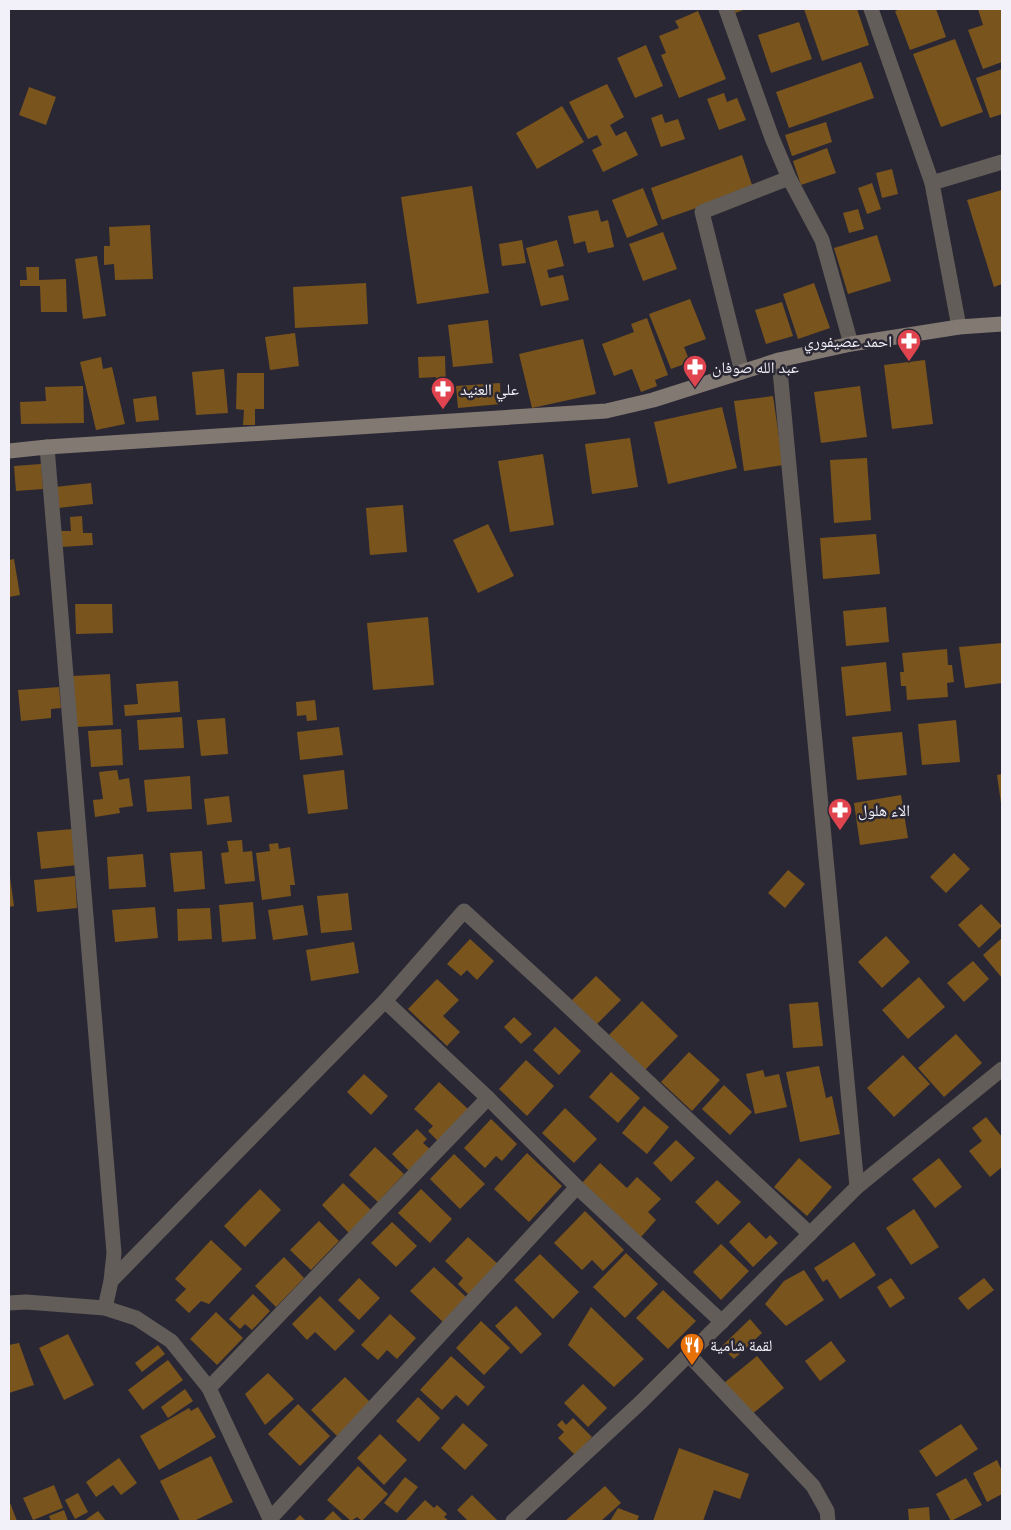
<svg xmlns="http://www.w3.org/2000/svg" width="1011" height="1530" font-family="Spectral,'Noto Naskh Arabic',serif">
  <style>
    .building { fill: #79541c }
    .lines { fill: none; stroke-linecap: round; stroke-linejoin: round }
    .street { stroke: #625d58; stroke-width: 15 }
    .secondary { stroke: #827972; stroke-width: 15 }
    .labels { text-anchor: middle; stroke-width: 5; stroke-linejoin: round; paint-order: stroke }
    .poi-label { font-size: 16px; fill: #f2f0f8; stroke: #2a2734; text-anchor: start }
  </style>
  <rect width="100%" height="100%" fill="#2a2734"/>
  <g class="building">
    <polygon points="734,9 746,9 735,13"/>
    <polygon points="804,9 857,9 869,45 822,61"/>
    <polygon points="901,9 936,9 946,37 910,50 895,11"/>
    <polygon points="978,9 1002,9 1002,62 983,69 968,30 983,25"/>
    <polygon points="698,11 726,79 679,98 661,55 666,53 659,36 679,28 675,21"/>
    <polygon points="799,22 812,59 771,73 758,35"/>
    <polygon points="955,39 983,112 941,127 913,54"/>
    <polygon points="646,45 663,86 635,98 617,58"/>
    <polygon points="861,62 874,98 789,128 776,92"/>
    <polygon points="1002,69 1002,114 990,118 976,78"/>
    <polygon points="607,84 624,117 610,125 616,136 626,131 638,155 603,172 592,150 602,145 597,135 588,139 569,102"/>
    <polygon points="29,87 56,97 46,125 19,115"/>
    <polygon points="724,93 727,102 737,98 746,120 719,130 707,99"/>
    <polygon points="562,106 584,142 537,169 516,133"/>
    <polygon points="662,114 665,123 678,119 685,139 661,147 651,118"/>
    <polygon points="826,122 832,142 792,156 785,135"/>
    <polygon points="827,148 836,173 801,185 793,161"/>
    <polygon points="742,155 753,188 662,220 651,188"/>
    <polygon points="892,169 898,194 882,198 876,173"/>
    <polygon points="872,183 881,209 867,214 858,188"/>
    <polygon points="472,186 489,293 417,304 401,197"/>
    <polygon points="643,188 658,225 627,238 612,200"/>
    <polygon points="1002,190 1002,284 994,287 967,200"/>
    <polygon points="858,209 864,229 849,233 843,213"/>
    <polygon points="598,210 601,222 608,220 614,247 588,253 585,241 574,244 568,216"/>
    <polygon points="150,225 153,279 115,280 114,264 104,265 104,246 110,246 109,227"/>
    <polygon points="663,232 677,269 643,281 629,244"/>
    <polygon points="877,235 891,281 848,294 834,248"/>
    <polygon points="522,240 526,263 502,266 499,244"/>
    <polygon points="557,240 564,266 547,270 549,278 563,275 569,300 541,306 526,248"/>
    <polygon points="97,256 106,316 83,319 75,259"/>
    <polygon points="26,267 39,267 39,280 66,279 67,312 41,312 40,286 20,286 20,280 27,280"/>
    <polygon points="366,283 368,324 295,328 293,287"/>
    <polygon points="814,283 830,328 798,339 783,294"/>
    <polygon points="690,299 706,339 684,347 690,362 671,369 649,314"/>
    <polygon points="782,302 793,336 766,344 755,310"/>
    <polygon points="647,318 668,375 655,380 657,386 641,392 632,369 614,376 602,344 634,332 631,324"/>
    <polygon points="488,320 493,363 453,367 448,325"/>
    <polygon points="295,333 299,366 270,370 265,337"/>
    <polygon points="583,339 596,394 532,408 519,354"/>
    <polygon points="445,356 446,388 437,388 436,377 419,378 418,357"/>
    <polygon points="101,357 103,369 112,367 125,424 96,430 80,362"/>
    <polygon points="925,360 933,424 892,429 884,365"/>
    <polygon points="224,369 228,413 196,415 192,372"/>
    <polygon points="237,373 264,373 264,409 255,409 255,425 243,425 244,410 236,409"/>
    <polygon points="500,383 501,404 458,408 456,386"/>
    <polygon points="83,386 84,423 21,424 20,402 46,401 45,387"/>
    <polygon points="860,386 867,437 821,443 814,392"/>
    <polygon points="156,396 159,420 136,422 133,399"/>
    <polygon points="773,396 783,465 744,471 734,401"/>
    <polygon points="722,407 737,468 668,484 654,422"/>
    <polygon points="630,438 638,487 592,494 585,444"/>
    <polygon points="543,454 554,525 510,532 498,461"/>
    <polygon points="867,458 871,520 834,523 830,460"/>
    <polygon points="41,464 43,489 16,491 14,466"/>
    <polygon points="91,483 93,504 58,508 55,487"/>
    <polygon points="403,505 407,552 370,555 366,508"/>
    <polygon points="82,516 83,533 92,533 93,545 61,547 60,531 71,531 70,517"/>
    <polygon points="488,524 514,576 478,593 453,540"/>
    <polygon points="876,534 880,574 823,579 820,538"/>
    <polygon points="14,559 20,595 9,597 9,560"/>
    <polygon points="75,604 112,604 113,633 76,634"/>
    <polygon points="886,607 889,642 846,646 843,611"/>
    <polygon points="428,617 434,685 373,690 367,623"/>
    <polygon points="1002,643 1002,683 965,688 959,647"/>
    <polygon points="947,649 948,665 952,665 954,682 947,683 948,697 907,700 906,686 901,686 900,672 904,672 902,653"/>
    <polygon points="886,662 891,711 846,716 841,667"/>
    <polygon points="110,674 113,725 76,727 73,676"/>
    <polygon points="178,681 180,712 125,716 124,705 138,704 136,684"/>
    <polygon points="59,687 61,708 51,709 51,718 21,721 18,690"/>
    <polygon points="315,700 317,720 307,721 306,715 297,716 296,702"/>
    <polygon points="182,717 184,748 139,750 137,720"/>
    <polygon points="225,718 228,754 201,756 197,720"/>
    <polygon points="956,720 960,762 922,765 918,724"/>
    <polygon points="339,727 343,755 300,760 297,732"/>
    <polygon points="121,729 123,765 91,767 88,731"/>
    <polygon points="902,732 907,775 857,780 852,737"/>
    <polygon points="117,770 119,780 129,778 133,806 119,808 120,813 95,817 93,800 103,799 99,772"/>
    <polygon points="344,770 348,809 308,814 303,775"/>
    <polygon points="1002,774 1002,803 1001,803 997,775"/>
    <polygon points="190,776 192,809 147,812 144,780"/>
    <polygon points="901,795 908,838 860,845 854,803"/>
    <polygon points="229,796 232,822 207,825 204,799"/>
    <polygon points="73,829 77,865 41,869 37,832"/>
    <polygon points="242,840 243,852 252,851 255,881 225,884 221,853 229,852 227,841"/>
    <polygon points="278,843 279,849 290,847 295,885 290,885 291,896 262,900 256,853 270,851 269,844"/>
    <polygon points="202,851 205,889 174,892 170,853"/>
    <polygon points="954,853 970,869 946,893 930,877"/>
    <polygon points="143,854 146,887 109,889 107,857"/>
    <polygon points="9,870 14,906 9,907"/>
    <polygon points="788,870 805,884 785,908 768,893"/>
    <polygon points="75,876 77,908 37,912 34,880"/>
    <polygon points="348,893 352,930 321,933 317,896"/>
    <polygon points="253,902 256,939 222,942 219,905"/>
    <polygon points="981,904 1002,926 979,948 958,925"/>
    <polygon points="303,905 308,935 273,940 268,910"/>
    <polygon points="155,907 158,938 115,942 112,910"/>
    <polygon points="210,908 212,939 178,941 177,909"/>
    <polygon points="886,936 910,962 882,988 858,962"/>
    <polygon points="1002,938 1002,978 983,955"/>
    <polygon points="470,939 494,961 477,980 467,970 461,976 447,964"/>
    <polygon points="354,942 359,973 311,981 306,950"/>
    <polygon points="973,961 989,979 964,1002 947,983"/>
    <polygon points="596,976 621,1000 596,1025 571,1001"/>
    <polygon points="919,977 945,1007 908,1039 882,1010"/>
    <polygon points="437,979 459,1000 443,1016 460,1032 447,1046 408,1009"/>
    <polygon points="642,1001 678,1036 645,1070 609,1035"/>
    <polygon points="818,1002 823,1046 793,1048 789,1004"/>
    <polygon points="514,1017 532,1034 521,1044 504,1027"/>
    <polygon points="555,1027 581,1051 559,1075 533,1050"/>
    <polygon points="956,1034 982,1063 944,1097 918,1068"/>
    <polygon points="689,1052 720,1080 692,1111 661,1082"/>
    <polygon points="903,1055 930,1084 894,1117 867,1088"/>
    <polygon points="526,1060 554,1086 527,1116 499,1089"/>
    <polygon points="819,1066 826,1098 832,1096 840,1134 800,1142 786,1072"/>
    <polygon points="763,1070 765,1077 779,1074 787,1107 755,1114 746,1074"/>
    <polygon points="611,1072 640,1098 618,1123 589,1097"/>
    <polygon points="364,1074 388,1096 371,1115 347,1092"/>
    <polygon points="439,1082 468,1109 438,1141 428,1131 433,1126 414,1109"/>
    <polygon points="724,1085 752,1112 730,1135 702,1109"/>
    <polygon points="644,1106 669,1127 647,1154 622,1133"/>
    <polygon points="565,1108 597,1139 574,1163 542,1133"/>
    <polygon points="986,1117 1002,1137 1002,1167 990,1177 969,1151 982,1141 972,1128"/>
    <polygon points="491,1119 517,1144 502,1161 496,1156 485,1168 464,1148"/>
    <polygon points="417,1129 427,1139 423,1143 431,1150 410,1172 392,1154"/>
    <polygon points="676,1140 695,1158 671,1182 653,1163"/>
    <polygon points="375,1147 404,1174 378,1202 349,1175"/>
    <polygon points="527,1153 562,1186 529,1222 494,1189"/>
    <polygon points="454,1154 485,1184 460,1209 430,1179"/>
    <polygon points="799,1158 832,1187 807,1216 774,1187"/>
    <polygon points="939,1158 962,1187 935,1208 912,1179"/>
    <polygon points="600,1163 627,1188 637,1177 661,1199 648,1212 656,1220 641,1237 582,1183"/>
    <polygon points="717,1180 741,1202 718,1225 695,1202"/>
    <polygon points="343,1183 371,1210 349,1233 322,1205"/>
    <polygon points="260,1189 281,1210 245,1247 224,1226"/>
    <polygon points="421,1189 452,1219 430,1243 398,1213"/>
    <polygon points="914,1209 939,1247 911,1265 886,1228"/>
    <polygon points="585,1211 624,1250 603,1271 592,1260 582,1270 554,1243"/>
    <polygon points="319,1221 339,1241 311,1270 290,1250"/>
    <polygon points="392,1222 417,1246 396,1267 371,1243"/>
    <polygon points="749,1222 766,1239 770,1235 778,1243 753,1267 729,1242"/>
    <polygon points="468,1237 499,1265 470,1296 458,1284 463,1278 445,1261"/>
    <polygon points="211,1240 242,1269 209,1304 201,1301 189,1313 175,1300 186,1289 175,1279"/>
    <polygon points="854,1242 876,1275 840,1299 827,1279 823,1282 814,1268"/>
    <polygon points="721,1244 749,1271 721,1300 693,1272"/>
    <polygon points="626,1253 658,1284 625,1318 593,1287"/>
    <polygon points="540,1254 579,1292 553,1319 514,1280"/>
    <polygon points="284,1257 304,1278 276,1307 255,1286"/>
    <polygon points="434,1267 466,1297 443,1322 410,1291"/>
    <polygon points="804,1270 824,1300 786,1326 765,1304 784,1281"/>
    <polygon points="359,1278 380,1298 359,1320 338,1300"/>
    <polygon points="891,1278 905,1298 890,1308 877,1287"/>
    <polygon points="984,1278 994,1290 968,1310 958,1298"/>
    <polygon points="663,1290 696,1321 668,1349 636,1318"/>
    <polygon points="253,1294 270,1311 252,1330 245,1324 240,1329 229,1319"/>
    <polygon points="320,1296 355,1331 335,1351 315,1332 307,1340 292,1324"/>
    <polygon points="516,1306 542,1334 521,1354 495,1326"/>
    <polygon points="591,1307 644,1359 614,1387 568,1345"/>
    <polygon points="216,1312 243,1338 217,1365 190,1339"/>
    <polygon points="390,1314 416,1338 397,1359 387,1350 378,1360 361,1345"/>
    <polygon points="750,1319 762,1333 734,1359 721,1347"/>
    <polygon points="481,1321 510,1348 484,1375 456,1348"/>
    <polygon points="68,1334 94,1385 64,1400 39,1348"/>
    <polygon points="831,1341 846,1361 820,1381 805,1361"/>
    <polygon points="19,1343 34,1385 9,1393 9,1345"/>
    <polygon points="158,1345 165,1354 142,1372 135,1363"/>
    <polygon points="451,1356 485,1387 468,1406 456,1395 442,1410 420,1390"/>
    <polygon points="757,1356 784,1388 751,1415 724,1383"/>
    <polygon points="168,1360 183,1380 143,1410 128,1390"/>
    <polygon points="268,1373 294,1399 265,1425 245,1394"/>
    <polygon points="345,1377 371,1403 337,1436 311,1410"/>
    <polygon points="583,1384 607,1408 588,1427 564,1403"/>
    <polygon points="185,1389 193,1401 168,1418 161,1407"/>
    <polygon points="418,1397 440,1418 419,1442 396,1421"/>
    <polygon points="298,1404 330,1436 300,1466 268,1434"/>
    <polygon points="198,1407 216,1437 159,1470 140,1436 189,1408 191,1411"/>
    <polygon points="573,1418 592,1437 575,1455 558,1438 564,1432 557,1425 562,1420 566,1425"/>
    <polygon points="463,1423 488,1445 465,1470 441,1448"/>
    <polygon points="961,1424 978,1449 936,1477 919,1451"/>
    <polygon points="380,1434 407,1460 384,1485 357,1458"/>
    <polygon points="679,1448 749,1474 740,1499 714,1490 703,1521 653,1521"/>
    <polygon points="211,1456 233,1502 194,1521 180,1521 160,1481"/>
    <polygon points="119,1458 137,1483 121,1495 113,1485 96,1497 86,1482"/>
    <polygon points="997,1460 1002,1471 1002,1494 987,1502 973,1473"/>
    <polygon points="358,1466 388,1494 362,1521 357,1517 351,1521 327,1500"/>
    <polygon points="405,1477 418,1487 397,1513 384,1503"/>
    <polygon points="966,1478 982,1505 951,1521 936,1494"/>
    <polygon points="54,1485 63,1508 33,1520 23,1498"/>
    <polygon points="605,1486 621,1503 601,1521 565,1521"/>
    <polygon points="78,1493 88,1512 75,1519 65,1500"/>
    <polygon points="472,1495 498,1521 468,1521 457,1510"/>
    <polygon points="9,1500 17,1521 9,1521"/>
    <polygon points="425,1500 434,1508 437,1505 447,1514 444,1517 449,1521 405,1521"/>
    <polygon points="929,1507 930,1521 909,1521 908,1509"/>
    <polygon points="618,1508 639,1516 637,1521 610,1521"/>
    <polygon points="64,1510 68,1521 51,1521 49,1516"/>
    <polygon points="98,1511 106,1521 84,1521"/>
    <polygon points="333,1511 343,1521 323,1521"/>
    <polygon points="300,1515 306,1521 294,1521"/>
  </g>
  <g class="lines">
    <g class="street">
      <polyline points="726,9 772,138 789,178 822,240 851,344"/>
      <polyline points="871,9 932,183"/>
      <polyline points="959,327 932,183 1002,162"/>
      <polyline points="779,360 857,1187"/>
      <polyline points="742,372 702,212 789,178"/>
      <polyline points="47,447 114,1253 111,1281 105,1308"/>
      <polyline points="385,1001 488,1098 577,1187"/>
      <polyline points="111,1281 385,1001 464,911 559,998 810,1234"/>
      <polyline points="9,1303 26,1302 105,1308 136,1318 171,1341 209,1388 271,1521"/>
      <polyline points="688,1354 813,1486 827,1511 828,1521"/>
      <polyline points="209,1388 488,1098"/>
      <polyline points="270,1519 577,1187 722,1322"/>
      <polyline points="513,1521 641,1402 857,1187 1002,1069"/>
    </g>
    <polyline class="secondary" points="9,451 47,447 606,411 653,400 779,360 851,344 959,327 1002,324"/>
  </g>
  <defs>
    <symbol id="pharmacy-pin" viewBox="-11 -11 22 30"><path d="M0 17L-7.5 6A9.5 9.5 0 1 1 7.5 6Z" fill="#e0444e" stroke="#2a2734"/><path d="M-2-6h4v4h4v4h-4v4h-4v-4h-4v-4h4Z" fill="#fff"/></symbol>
    <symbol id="restaurant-pin" viewBox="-11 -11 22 30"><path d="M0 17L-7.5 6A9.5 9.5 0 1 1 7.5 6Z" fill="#e8710a" stroke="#2a2734"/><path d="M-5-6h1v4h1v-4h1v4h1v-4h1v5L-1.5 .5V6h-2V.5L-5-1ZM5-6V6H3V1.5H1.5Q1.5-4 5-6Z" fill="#fff"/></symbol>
  </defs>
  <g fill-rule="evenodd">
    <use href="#pharmacy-pin" x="895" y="327" width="28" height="38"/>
    <use href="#pharmacy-pin" x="681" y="353" width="28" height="38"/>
    <use href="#pharmacy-pin" x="429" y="375" width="28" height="38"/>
    <use href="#pharmacy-pin" x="826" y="796" width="28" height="38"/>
    <use href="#restaurant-pin" x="678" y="1331" width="28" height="38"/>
  </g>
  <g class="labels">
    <g class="poi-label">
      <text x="892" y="347" text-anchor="end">احمد عصيفوري</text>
      <text x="712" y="373">عبد الله صوفان</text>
      <text x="460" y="395">علي العنيد</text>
      <text x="858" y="816">الاء هلول</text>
      <text x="710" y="1351">لقمة شامية</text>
    </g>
  </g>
  <rect width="1011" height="1530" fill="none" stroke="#f2f0f8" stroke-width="20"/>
</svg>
